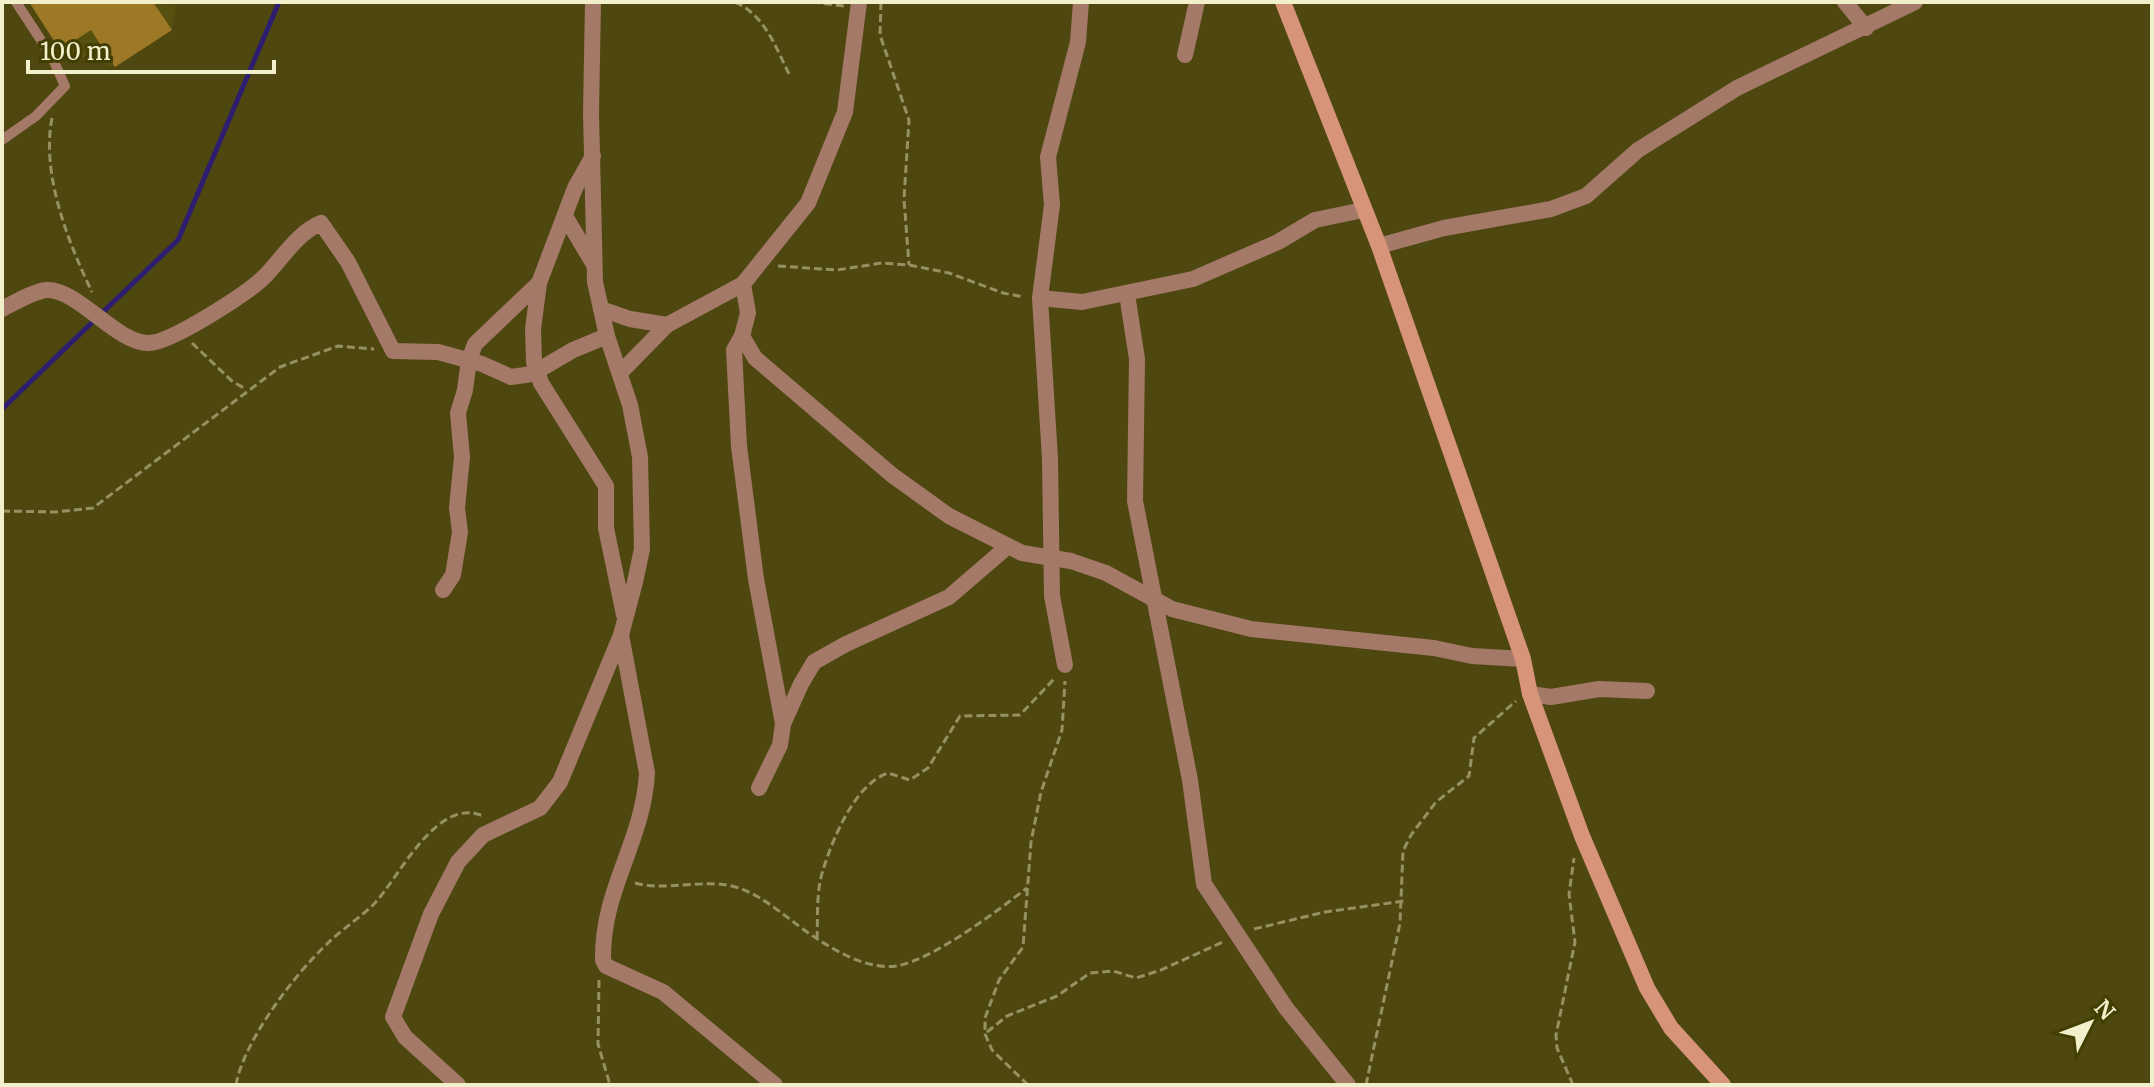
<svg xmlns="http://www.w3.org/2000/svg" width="2154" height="1087" font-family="Merriweather,serif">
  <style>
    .built { fill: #56500e }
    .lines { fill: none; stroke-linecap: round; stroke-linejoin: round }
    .stream { stroke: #2d1e70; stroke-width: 5 }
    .building { fill: #9d7826 }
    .path { stroke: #969162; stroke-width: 3; stroke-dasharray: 8 4; stroke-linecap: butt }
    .lane { stroke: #a47968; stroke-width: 10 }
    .street { stroke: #a47968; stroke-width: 16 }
    .secondary { stroke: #d79478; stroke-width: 16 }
  </style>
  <rect width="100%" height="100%" fill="#4e4810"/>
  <polygon class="built" points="29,2 177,2 172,30 115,67 60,50"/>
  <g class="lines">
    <polyline class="stream" points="2,409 178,240 279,2"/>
  </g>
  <polygon class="building" points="29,2 153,2 172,30 115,67 91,30 60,50"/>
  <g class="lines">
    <g class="path">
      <path d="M735 2C765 15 776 48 790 76"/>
      <polyline points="812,2 844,6"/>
      <polyline points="881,2 880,35 909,120 904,199 909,265"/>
      <path d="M52 118C41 174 68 242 92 292"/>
      <polyline points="778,266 837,270 882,263 909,265 949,273 1003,293 1024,297"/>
      <polyline points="192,343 233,382 246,389"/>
      <polyline points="2,511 56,512 93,508 280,367 338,346 374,349"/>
      <path d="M635 883C669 892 706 877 739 888 766 897 792 923 816 938 837 952 869 970 896 966 933 960 997 911 1027 888"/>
      <polyline points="1254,929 1325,912 1404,901"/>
      <path d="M817 939C818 916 816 892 823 870 833 838 855 784 888 773L910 780 928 768 960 716 1020 715 1055 678"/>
      <polyline points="599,980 598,1044 610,1085"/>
      <polyline points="987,1032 1007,1016 1057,996 1090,973 1113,971 1136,978 1161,970 1225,941"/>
      <path d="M236 1085C244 1040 295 974 328 943 342 929 360 918 374 904 399 878 438 793 485 817"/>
      <polyline points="1028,1085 992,1050 985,1034 985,1018 999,980 1023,947 1031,842 1041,792 1062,730 1065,681"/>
      <polyline points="1366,1085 1400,923 1403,851 1411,835 1436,802 1469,776 1474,738 1516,701"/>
      <polyline points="1573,1085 1557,1048 1556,1035 1575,942 1569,894 1574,858"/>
    </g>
    <polyline class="lane" points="2,140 36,116 65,86 52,57 16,2"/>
    <g class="street">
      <polyline points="1845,2 1866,28"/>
      <polyline points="1185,55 1197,2"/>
      <polyline points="565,216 593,263"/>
      <polyline points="1379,246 1444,228 1551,209 1586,196 1638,150 1737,88 1915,2"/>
      <polyline points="539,283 533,329 534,362 541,383 606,486 606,528 624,615"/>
      <polyline points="743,284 748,313 742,336 755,358 892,475 949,516 1022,553 1071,561 1106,573 1172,609 1251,629 1434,648 1472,656 1523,659"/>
      <polyline points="1127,294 1137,359 1135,501 1190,780 1204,884 1286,1008 1348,1085"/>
      <polyline points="1040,298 1082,302 1193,279 1278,242 1315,220 1363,210"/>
      <path d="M2 309C14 303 34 291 47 290 78 289 117 344 149 343 170 343 247 294 264 277 281 260 298 232 321 223L348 262 393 351 438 352 482 364 511 377 532 374 573 350 607 336"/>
      <polyline points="601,309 630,319 667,325"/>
      <polyline points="742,336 734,350 739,446 756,579 783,724"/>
      <polyline points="621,372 667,325 743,284 808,203 845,112 859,2"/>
      <polyline points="443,590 453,575 460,532 457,508 462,457 458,413 465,390 469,360 475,344 539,283 575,188 593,156"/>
      <path d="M621 635 647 773C643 843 602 888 603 960L606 966 663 992 775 1085"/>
      <polyline points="1065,665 1052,596 1050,459 1040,298 1052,205 1048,157 1078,42 1081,2"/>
      <polyline points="1530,694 1551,697 1599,689 1647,691"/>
      <polyline points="759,788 780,745 783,724 801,684 814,662 846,644 949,597 1007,547"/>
      <polyline points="458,1085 405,1037 393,1017 431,914 458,862 483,835 540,808 560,782 621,635 635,582 642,549 640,457 630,405 607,336 595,282 591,113 593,2"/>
    </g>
    <polyline class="secondary" points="1283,2 1379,246 1523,659 1530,694 1582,836 1647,988 1671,1028 1723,1085"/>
  </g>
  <rect width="2154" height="1087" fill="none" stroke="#f2efcb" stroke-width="8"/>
  <g transform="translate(2090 1023) rotate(48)" stroke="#433e02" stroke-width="6" paint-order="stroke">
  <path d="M0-6L14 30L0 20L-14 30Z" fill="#f2efcb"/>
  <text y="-12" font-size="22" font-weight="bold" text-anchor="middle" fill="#f2efcb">N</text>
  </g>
  <path d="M28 60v12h246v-12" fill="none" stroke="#f2efcb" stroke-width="4"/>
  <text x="40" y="60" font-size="24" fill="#f2efcb" stroke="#433e02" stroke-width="6" paint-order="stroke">100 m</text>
</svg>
